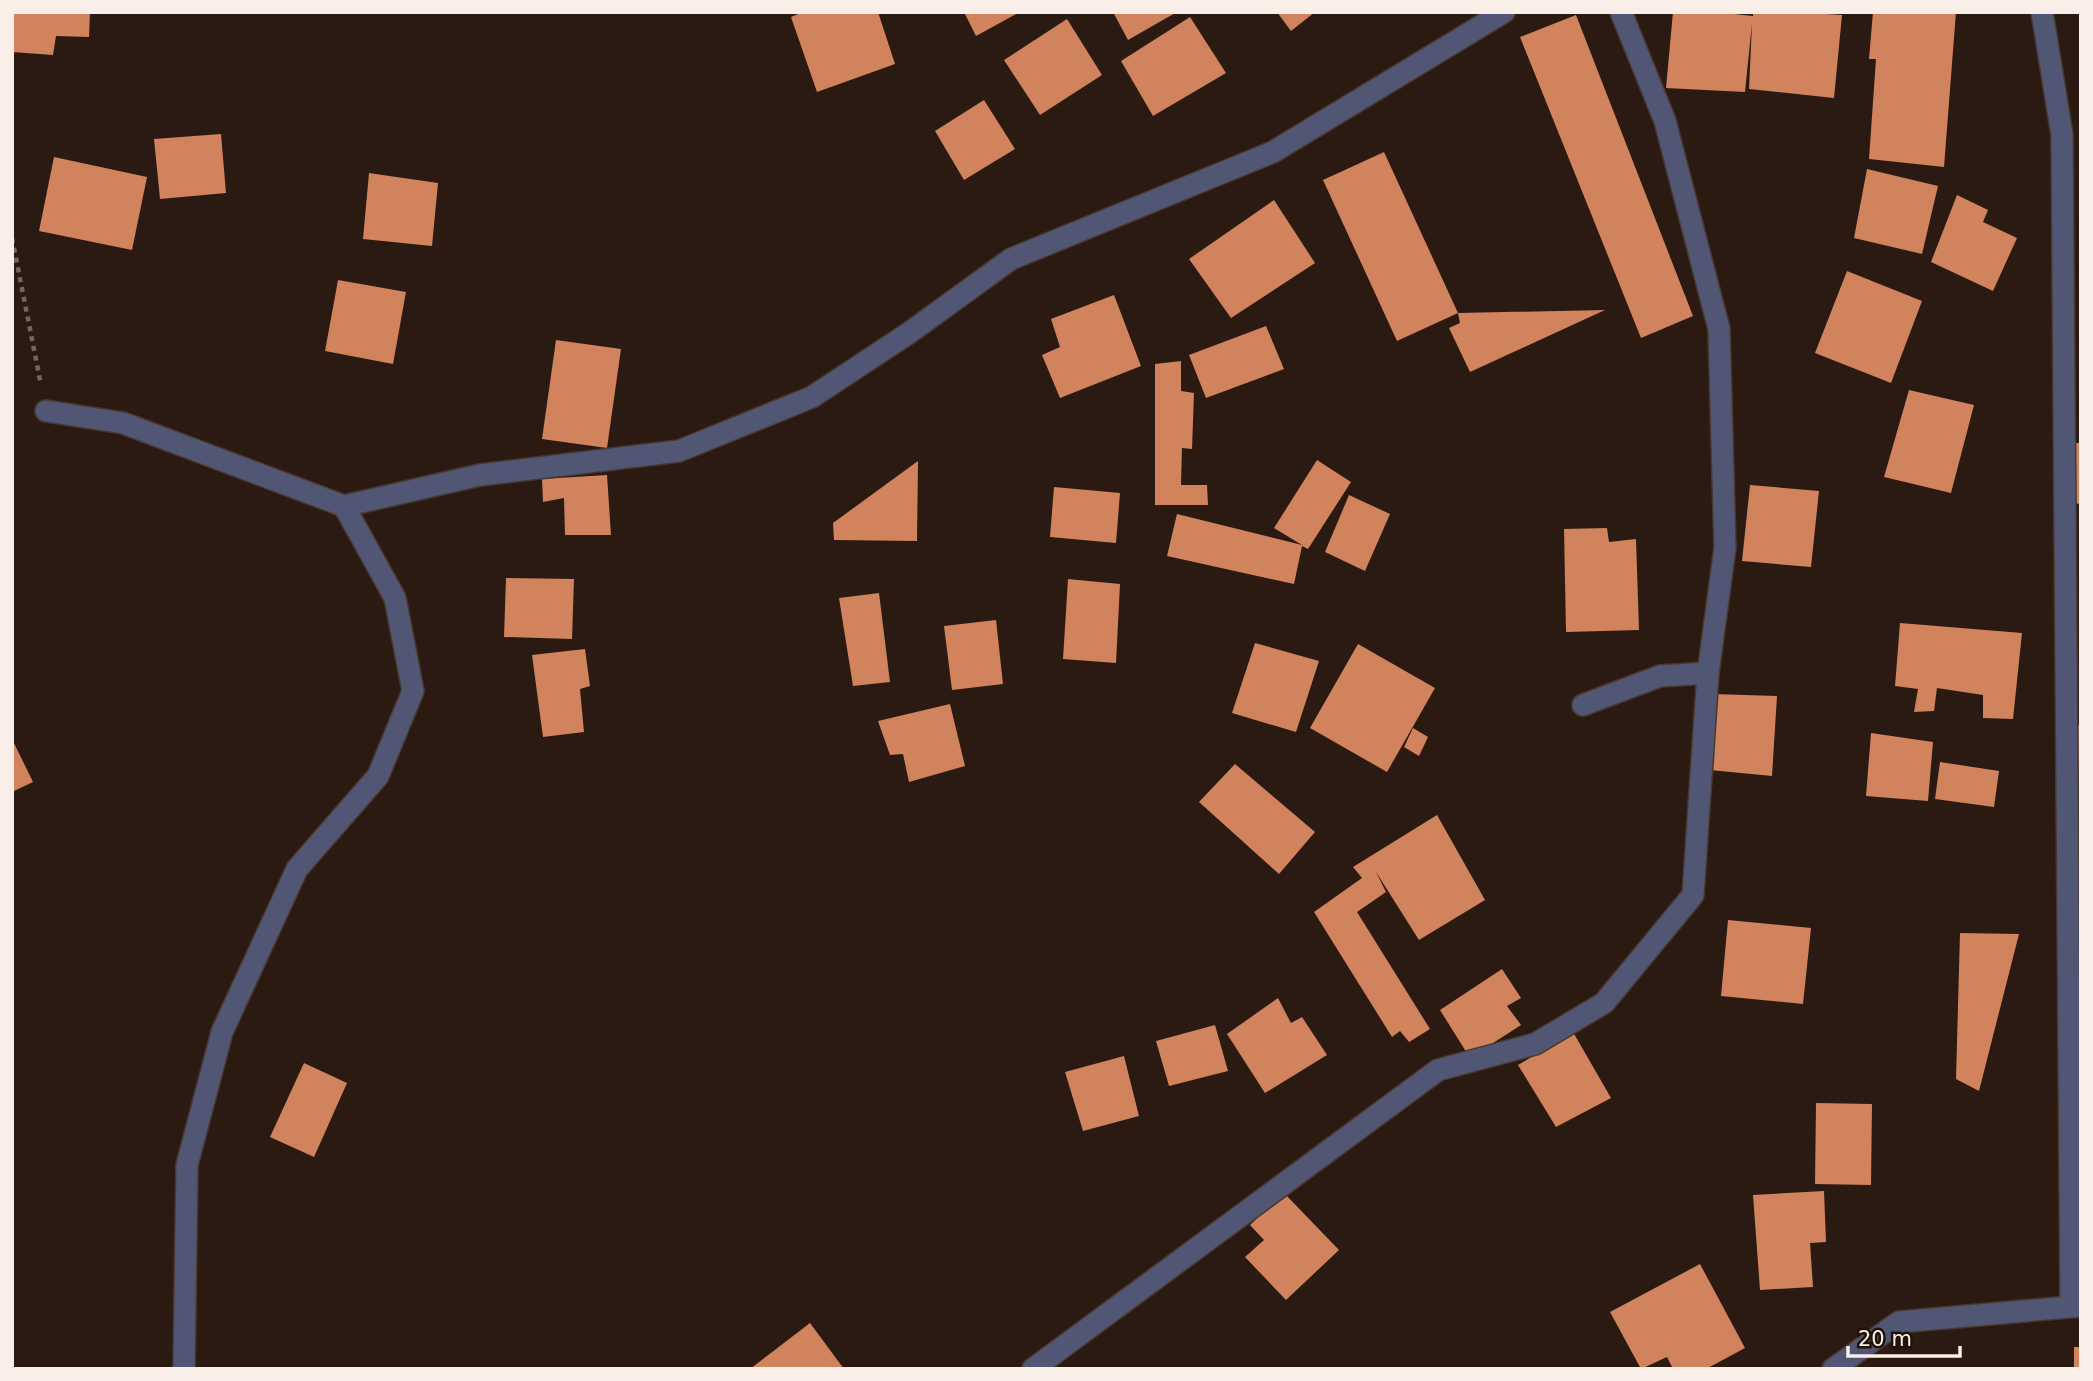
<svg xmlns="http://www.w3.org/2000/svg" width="2093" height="1381" font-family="'DejaVu Sans',sans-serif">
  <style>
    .building { fill: #d0835c }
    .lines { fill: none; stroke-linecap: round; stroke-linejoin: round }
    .street-casing { stroke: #483830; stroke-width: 24 }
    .path { stroke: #74655d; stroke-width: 4.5; stroke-dasharray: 5 5; stroke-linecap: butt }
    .street { stroke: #515674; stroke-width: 21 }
  </style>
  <rect width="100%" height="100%" fill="#2b1a12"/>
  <g class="building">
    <polygon points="12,12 90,12 89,37 56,36 53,55 12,52"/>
    <polygon points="803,12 878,12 895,64 817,92 791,17"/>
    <polygon points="964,12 1020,12 976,36"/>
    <polygon points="1113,12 1177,12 1128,40"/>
    <polygon points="1277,12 1315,12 1291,31"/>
    <polygon points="1673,12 1715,12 1753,16 1753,12 1795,12 1842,15 1834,98 1749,89 1752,23 1745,92 1666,88"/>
    <polygon points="1873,12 1956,12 1944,167 1869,159 1876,59 1869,59"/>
    <polygon points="1576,15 1693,316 1641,338 1520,37"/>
    <polygon points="1190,17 1226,73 1153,116 1121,61"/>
    <polygon points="1067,19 1102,75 1040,115 1004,60"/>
    <polygon points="984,100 1015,149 964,180 935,131"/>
    <polygon points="221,134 226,193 160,199 154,139"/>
    <polygon points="1384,152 1458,313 1397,341 1323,180"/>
    <polygon points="54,157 147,177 132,250 39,231"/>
    <polygon points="1867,169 1938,186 1922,254 1854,238"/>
    <polygon points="369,173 438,183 432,246 363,239"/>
    <polygon points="1957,195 1988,210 1983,222 2017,238 1993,291 1931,262"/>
    <polygon points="1274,200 1315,263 1231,318 1189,259"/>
    <polygon points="1847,271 1922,301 1891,383 1815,353"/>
    <polygon points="338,280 406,292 393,364 325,351"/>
    <polygon points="1114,295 1141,366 1060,398 1042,355 1060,347 1051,319"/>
    <polygon points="1605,310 1470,372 1449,328 1460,323 1458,313"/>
    <polygon points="1266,326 1284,369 1206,398 1189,355"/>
    <polygon points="556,340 621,349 607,448 542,439"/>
    <polygon points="1181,361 1181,391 1194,393 1192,449 1182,448 1181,485 1207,485 1208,505 1155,505 1155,364"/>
    <polygon points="1909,390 1974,405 1951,493 1884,477"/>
    <polygon points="2072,443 2081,443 2081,504 2073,503"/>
    <polygon points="1317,460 1351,482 1308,549 1302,546 1294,584 1167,556 1177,514 1302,545 1274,528"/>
    <polygon points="918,461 917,541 834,540 833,523"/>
    <polygon points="607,475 611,535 565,535 564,498 543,502 542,479"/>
    <polygon points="1750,485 1819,491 1811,567 1742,561"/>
    <polygon points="1054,487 1120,493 1116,543 1050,537"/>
    <polygon points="1349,495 1390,514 1365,571 1325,552"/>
    <polygon points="1607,528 1609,542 1636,539 1639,630 1566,632 1564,529"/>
    <polygon points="506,578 574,579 572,639 504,637"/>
    <polygon points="1068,579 1120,584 1116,663 1063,659"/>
    <polygon points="879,593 890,682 853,686 839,598"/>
    <polygon points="996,620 1003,684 952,690 944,626"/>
    <polygon points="1900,623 2022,633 2013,719 1983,718 1983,695 1937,688 1934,711 1914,712 1918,689 1895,686"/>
    <polygon points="1255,643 1319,661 1296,732 1232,713"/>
    <polygon points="1358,644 1435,688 1387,772 1310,728"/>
    <polygon points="585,649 590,686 580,689 584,732 543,737 532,655"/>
    <polygon points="1713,694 1777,696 1772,776 1710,770"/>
    <polygon points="950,704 965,766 909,782 903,754 890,755 878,721"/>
    <rect x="2075" y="725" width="6" height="100"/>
    <polygon points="1413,728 1428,737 1419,756 1404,747"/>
    <polygon points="1871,733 1933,742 1928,801 1866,796"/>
    <polygon points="12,739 33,782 12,792"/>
    <polygon points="1940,762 1999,771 1994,807 1935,799"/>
    <polygon points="1235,764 1315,832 1279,874 1199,802"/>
    <polygon points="1437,815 1485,900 1419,940 1376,872 1386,892 1357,912 1430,1029 1409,1042 1400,1031 1392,1037 1314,912 1362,878 1353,867"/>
    <polygon points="1728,920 1811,928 1803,1004 1721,996"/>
    <polygon points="1960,933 2019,934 1979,1091 1956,1079"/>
    <polygon points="1502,969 1521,998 1507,1006 1521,1025 1470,1058 1440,1010"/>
    <polygon points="1278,998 1291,1023 1302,1017 1327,1055 1265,1093 1227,1034"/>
    <polygon points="1215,1025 1228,1071 1169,1086 1156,1041"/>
    <polygon points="1573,1032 1611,1098 1556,1127 1518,1065"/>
    <polygon points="1124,1056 1139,1116 1083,1131 1065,1072"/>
    <polygon points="304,1063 347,1083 314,1157 270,1137"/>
    <polygon points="1816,1103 1872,1104 1871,1185 1815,1184"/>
    <polygon points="1824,1191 1826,1242 1810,1243 1813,1287 1760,1290 1753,1195"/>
    <polygon points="1284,1193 1339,1250 1286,1300 1245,1257 1264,1240 1250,1225"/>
    <polygon points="1700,1264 1745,1348 1706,1369 1673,1369 1667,1357 1641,1369 1610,1312"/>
    <polygon points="810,1323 844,1369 750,1369"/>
    <rect x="2074" y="1347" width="7" height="22"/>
  </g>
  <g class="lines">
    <defs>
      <g id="street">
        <polyline points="2042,12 2062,135 2071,1306"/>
        <polyline points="46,411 123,423 344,506 480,475 679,451 812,397 909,333 1011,259 1273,152 1504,12"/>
        <polyline points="1583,705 1660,676 1708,673"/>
        <polyline points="184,1369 187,1165 222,1032 297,869 378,776 413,691 395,598 344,506"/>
        <polyline points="1033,1369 1438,1070 1535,1044 1604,1003 1693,895 1708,673 1725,548 1719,329 1665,121 1621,12"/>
        <polyline points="1833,1369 1899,1322 2081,1306"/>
      </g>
    </defs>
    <use href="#street" class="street-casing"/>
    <polyline class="path" points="12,238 41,385"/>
    <use href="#street" class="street"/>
  </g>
  <rect width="2093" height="1381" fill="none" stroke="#faeee8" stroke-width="28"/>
  <path d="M1848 1346v10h112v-10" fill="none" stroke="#faeee8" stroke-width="3.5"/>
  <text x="1858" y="1346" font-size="21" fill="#faeee8" stroke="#211109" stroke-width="5" paint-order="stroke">20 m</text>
</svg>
